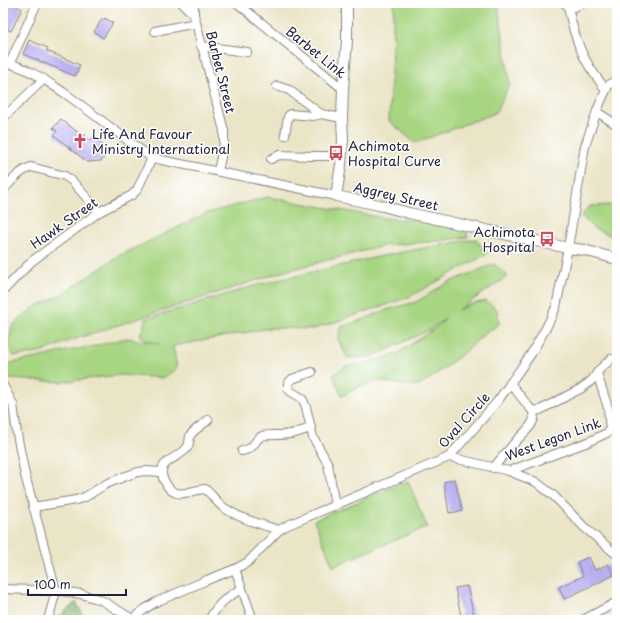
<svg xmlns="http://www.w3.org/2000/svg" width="620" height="623" font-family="'Playpen Sans',sans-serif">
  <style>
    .green { fill: #a8d582; stroke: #657c5e }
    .forest { fill: #86b670; stroke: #546c56 }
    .building { fill: #b2a7ef }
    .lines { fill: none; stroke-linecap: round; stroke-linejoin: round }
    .minor-casing { stroke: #868482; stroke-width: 10 }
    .major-casing { stroke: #868482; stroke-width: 12 }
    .minor { stroke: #fff; stroke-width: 8 }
    .major { stroke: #fff; stroke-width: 10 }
    .labels { text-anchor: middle; stroke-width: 3; stroke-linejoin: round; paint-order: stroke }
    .street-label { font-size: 13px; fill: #22223b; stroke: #fff }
    .poi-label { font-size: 13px; fill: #22223b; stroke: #fff; text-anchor: start }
  </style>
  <rect width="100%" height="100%" fill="#fff"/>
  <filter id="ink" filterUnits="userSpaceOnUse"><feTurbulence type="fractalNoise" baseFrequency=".025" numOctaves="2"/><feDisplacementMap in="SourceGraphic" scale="8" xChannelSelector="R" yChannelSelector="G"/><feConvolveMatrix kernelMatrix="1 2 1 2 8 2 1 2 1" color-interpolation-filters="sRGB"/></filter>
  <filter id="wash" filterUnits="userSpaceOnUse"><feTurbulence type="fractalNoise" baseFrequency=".012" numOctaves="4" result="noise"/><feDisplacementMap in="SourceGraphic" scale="16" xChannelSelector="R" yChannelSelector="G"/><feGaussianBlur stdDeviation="0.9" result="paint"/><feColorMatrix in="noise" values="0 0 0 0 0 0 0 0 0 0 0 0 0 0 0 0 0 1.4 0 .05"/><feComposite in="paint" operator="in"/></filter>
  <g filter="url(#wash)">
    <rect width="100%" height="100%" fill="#ebe5c8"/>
    <g class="green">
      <polygon points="394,3 498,3 510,85 495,113 415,143 389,121"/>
      <polygon points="267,197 384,218 426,221 465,227 468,237 430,242 387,245 285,271 66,342 40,353 14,356 8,346 12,326 33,308 61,295 119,256 207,213"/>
      <polygon points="609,205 617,208 617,238 593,228 581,216 590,206"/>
      <polygon points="476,239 487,254 407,298 314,329 271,328 173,346 177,368 164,378 120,375 62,382 7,379 6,364 36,358 67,351 95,346 127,338 159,344 147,341 140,335 146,319 257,285 382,256 451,243"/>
      <polygon points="494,264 508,276 458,310 471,304 487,301 497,310 499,324 482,336 460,356 438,373 419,386 397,384 380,381 361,386 342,396 333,375 346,366 362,364 397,354 438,326 445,319 429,330 372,357 347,358 338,339 341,327 362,320 386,310 416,302 447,283"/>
      <polygon points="408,481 427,527 333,566 314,520"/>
    </g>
    <polygon class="forest" points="76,602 86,620 55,620"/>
    <g id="blocks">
      <g class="building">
        <polygon points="7,3 10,3 22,9 11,31 3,27 3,10"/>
        <polygon points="105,18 113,23 103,38 94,32 102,19 104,20"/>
        <polygon points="29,40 48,48 47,51 80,65 75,76 23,54"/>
        <polygon points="61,119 81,135 83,134 90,140 92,138 100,142 107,150 105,156 101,161 87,162 54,135 57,131 53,128"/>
        <polygon points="455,479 462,511 449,513 444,482"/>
        <polygon points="589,557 595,570 608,564 614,575 564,599 559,587 583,576 577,562"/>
        <polygon points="467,586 475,620 462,620 455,588"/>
      </g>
    </g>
  </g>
  <g filter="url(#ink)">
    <use href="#blocks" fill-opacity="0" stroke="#868482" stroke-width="1"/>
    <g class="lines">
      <defs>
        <g id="minor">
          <polyline points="182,3 194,15"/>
          <polyline points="194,3 194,15 224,131 224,143 218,171"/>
          <polyline points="237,3 343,89"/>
          <path d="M564 3C570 8 576 8 582 3"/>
          <path d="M568 6C572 27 578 48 589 66 594 74 600 82 606 90"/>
          <polyline points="155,31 196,23"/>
          <polyline points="201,46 247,52"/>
          <path d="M3 62C25 66 45 80 63 92 93 113 122 137 152 158L336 196"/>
          <polyline points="10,63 37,3"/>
          <polyline points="277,86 289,90 321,114 342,118"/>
          <polyline points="597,112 617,125"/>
          <polyline points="3,118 44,79"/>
          <polyline points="285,135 288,117 290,114 313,116 321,114"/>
          <polyline points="271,159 279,155 312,156 341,156"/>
          <path d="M3 190C11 182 19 171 31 167L65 176 72 181 99 212"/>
          <polyline points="3,291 32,261 99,212 132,195 137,190 152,158"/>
          <polyline points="312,372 292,379 288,383 288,388 290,391 302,398 306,407 313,437 328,464 335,506"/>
          <polyline points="597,373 608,408 610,431"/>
          <polyline points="510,383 529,407 533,411 540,410 582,388 592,380 600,369 611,359"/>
          <polyline points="3,385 13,404 17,434 25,475 56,591 48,620"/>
          <path d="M208 420C204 424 192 431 190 436 189 440 190 444 187 448 181 456 168 458 163 467 161 471 162 478 165 482 175 502 189 490 205 489 212 494 216 502 223 507 240 519 260 524 279 530"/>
          <path d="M242 451C257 448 252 441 262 436 266 434 283 436 290 434 297 433 304 430 311 428"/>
          <polyline points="449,457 509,471 588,442 617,428"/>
          <polyline points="493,468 516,441 526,431 531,425 534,419 533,411"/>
          <polyline points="509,471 536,482 554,496 584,527 617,555"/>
          <polyline points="33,507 76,500 85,497 106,484 126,476 138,472 146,471 162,472"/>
          <polyline points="235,569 253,620"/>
          <polyline points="3,589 62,591 81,594 101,600 134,620"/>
          <polyline points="134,620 136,616 145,609 156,602 207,580 235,569 248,562 279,530 288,525 449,457 497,402 531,354 546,328 556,307 568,248 585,146 598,108 606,90 609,85 617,79"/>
          <path d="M209 620C218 604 226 597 242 589"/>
          <polyline points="583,620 617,602"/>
        </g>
        <polyline id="major" points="347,3 347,41 343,89 342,118 343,140 341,165 336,196 379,205 409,213 568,248 584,250 617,259"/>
      </defs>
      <use href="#minor" class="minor-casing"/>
      <use href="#major" class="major-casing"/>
      <use href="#minor" class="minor"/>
      <use href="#major" class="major"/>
    </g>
  </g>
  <defs>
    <symbol id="church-bare" viewBox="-9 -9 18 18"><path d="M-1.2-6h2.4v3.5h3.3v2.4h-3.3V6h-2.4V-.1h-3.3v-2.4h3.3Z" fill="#d1495b" stroke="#fff" stroke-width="2.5" paint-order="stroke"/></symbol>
    <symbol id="bus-bare" viewBox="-9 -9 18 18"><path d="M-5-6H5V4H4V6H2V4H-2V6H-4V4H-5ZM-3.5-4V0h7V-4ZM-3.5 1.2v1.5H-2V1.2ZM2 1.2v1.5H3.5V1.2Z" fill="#d1495b" stroke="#fff" stroke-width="2.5" paint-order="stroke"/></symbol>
  </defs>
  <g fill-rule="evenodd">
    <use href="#church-bare" x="69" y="130" width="22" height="22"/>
    <use href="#bus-bare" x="325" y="142" width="22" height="22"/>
    <use href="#bus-bare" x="536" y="228" width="22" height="22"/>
  </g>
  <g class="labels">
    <g class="street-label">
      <text transform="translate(316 52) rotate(39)" y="5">Barbet Link</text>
      <text transform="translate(221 72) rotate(76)" y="5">Barbet Street</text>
      <text transform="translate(396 196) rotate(13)" y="5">Aggrey Street</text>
      <text transform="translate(64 223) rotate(-35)" y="5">Hawk Street</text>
      <text transform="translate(464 420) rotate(-48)" y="5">Oval Circle</text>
      <text transform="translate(553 439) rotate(-20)" y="5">West Legon Link</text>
    </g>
    <g class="poi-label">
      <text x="92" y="139">Life And Favour<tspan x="92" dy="15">Ministry International</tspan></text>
      <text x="348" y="151">Achimota<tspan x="348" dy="15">Hospital Curve</tspan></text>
      <text x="535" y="237" text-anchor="end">Achimota<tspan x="535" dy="15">Hospital</tspan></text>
    </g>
  </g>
  <rect width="620" height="623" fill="none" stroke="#fff" stroke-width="16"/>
  <path d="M28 589v6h98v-6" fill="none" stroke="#22223b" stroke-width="2"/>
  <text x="34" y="589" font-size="12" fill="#22223b" stroke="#ffffff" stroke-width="3" paint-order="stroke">100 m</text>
</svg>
